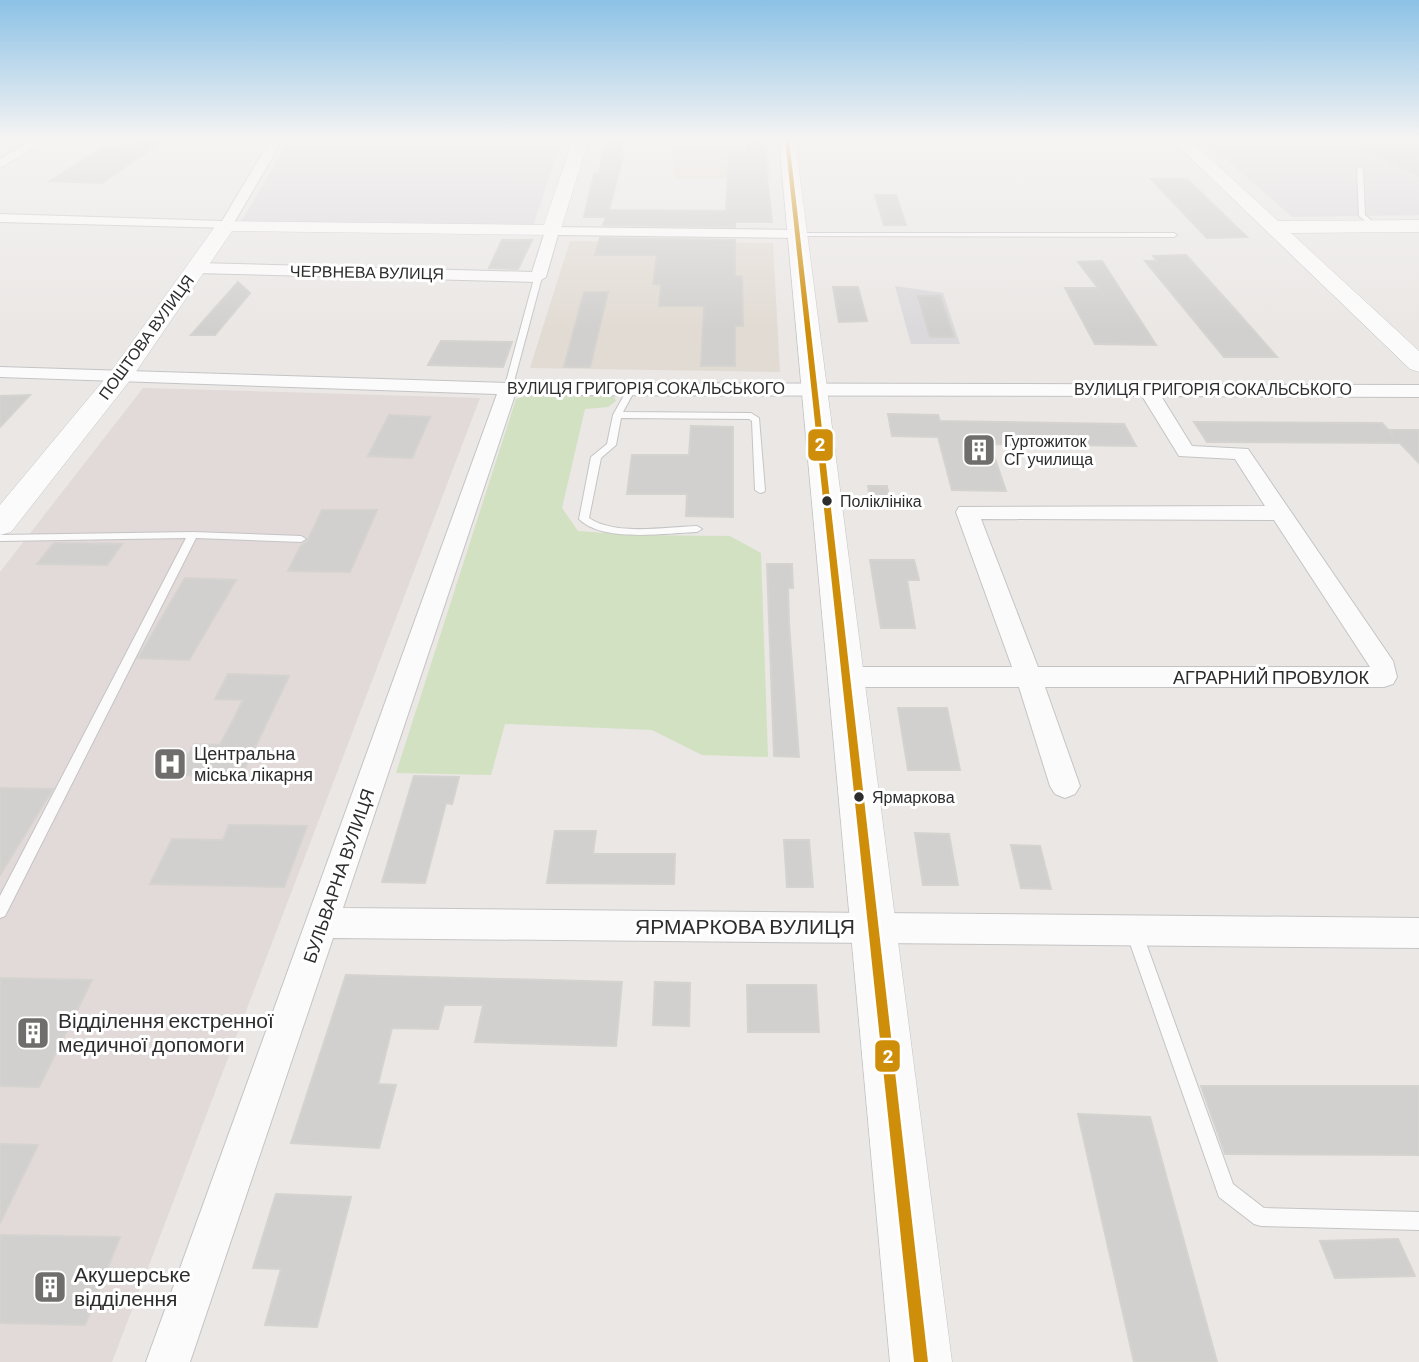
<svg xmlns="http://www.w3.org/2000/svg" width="1419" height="1362" font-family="Barlow,sans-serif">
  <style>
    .industrial { fill: #dbd9db }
    .education { fill: #e1dbd3 }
    .medical { fill: #e2d9d9 }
    .green { fill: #d2e1c2 }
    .building { fill: #d2d0ce; stroke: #d5d3d0; stroke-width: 2 }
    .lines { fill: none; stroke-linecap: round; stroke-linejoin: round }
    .lane-casing { stroke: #c5c4c5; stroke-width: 2 }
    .street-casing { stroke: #c5c4c5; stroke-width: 2 }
    .secondary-casing { stroke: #c5c4c5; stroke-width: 1 }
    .lane { fill: #fcfbfb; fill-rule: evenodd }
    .street { fill: #fcfbfb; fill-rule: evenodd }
    .secondary { fill: #fcfbfb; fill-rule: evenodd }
    .bus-1-casing { stroke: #fff; stroke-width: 5 }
    .bus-1 { fill: #cf8e09; fill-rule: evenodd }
    .bus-dot { fill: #2d2d2d; stroke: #fff; stroke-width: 2.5 }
    .labels { text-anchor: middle; stroke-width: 6; stroke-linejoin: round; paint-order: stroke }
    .far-street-label { font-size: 16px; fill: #2d2d2d; stroke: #fff }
    .far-poi-label { font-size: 16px; fill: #2d2d2d; stroke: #fff; text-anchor: start }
    .bus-label { font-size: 16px; fill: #2d2d2d; stroke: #fff; text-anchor: start }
    .street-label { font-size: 18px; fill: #2d2d2d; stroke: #fff }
    .poi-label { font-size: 18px; fill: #2d2d2d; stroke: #fff; text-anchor: start }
    .near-street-label { font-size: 21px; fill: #2d2d2d; stroke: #fff }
    .near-poi-label { font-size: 21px; fill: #2d2d2d; stroke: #fff; text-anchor: start }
    .line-badge { stroke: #fff; stroke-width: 2.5 }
    .badge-label { font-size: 19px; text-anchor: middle; font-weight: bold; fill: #fff }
  </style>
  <rect width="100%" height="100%" fill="#eae7e5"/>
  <g class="industrial">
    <polygon points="290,139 562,139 533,226 241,222"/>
    <polygon points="1203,139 1419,139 1419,215 1292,217"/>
    <polygon points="895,286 943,293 960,344 911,344"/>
  </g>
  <g class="education">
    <polygon points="672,149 768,150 771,179 675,179"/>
    <polygon points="570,241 773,243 780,372 530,368"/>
  </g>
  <polygon class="medical" points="143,388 480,398 112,1362 0,1362 0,572"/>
  <polygon class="green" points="613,395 616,401 608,407 585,409 562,508 578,531 632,535 730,536 761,553 768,757 702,755 652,730 505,724 491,775 396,773 516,399 526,396"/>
  <g class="building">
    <polygon points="133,139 165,139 102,183 50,181 103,147 120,148"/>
    <polygon points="606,139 624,139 621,153 624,153 609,210 726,211 729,153 747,153 746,139 763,139 772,222 735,222 735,227 603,225 606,217 584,217 594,174 599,174"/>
    <polygon points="1419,142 1419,176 1359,148"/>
    <polygon points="1151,179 1187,179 1247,237 1207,238"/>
    <polygon points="875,195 896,195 906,225 884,225"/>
    <polygon points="600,238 735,240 735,276 742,276 743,326 735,326 735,366 701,366 704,306 659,306 661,284 653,284 657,255 595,255"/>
    <polygon points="502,240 532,240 518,269 489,268"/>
    <polygon points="1186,255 1232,306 1277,357 1224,357 1145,261 1157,261 1153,256"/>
    <polygon points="1102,261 1140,320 1156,345 1095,344 1065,288 1098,288 1078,262"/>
    <polygon points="238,282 250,293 215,335 191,335"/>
    <polygon points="833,287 858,287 867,321 839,322"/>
    <polygon points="584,292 608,292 590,367 564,367"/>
    <polygon points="918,296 940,296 954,337 930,337"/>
    <polygon points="441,341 512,342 503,367 428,365"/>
    <polygon points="30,395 0,427 0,396"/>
    <polygon points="888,414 938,415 940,421 1124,424 1136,446 990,444 1006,491 952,490 938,437 892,436"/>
    <polygon points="389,415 430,417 412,458 368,456"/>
    <polygon points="1194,422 1382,423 1393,435 1389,430 1419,430 1419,463 1400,443 1207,442"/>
    <polygon points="691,426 733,427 733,517 686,516 687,494 627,494 632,455 689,455"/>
    <polygon points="868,486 887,486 891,508 871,508"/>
    <polygon points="322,510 377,510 350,572 288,571 300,547 308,540"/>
    <polygon points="54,543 122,544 107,565 37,564"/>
    <polygon points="870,560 914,560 919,580 907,580 915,628 881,628"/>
    <polygon points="767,564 792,564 793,588 788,588 789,624 799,757 774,756"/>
    <polygon points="185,578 236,580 189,660 138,658"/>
    <polygon points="228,674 289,676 241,777 177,775 194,744 220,745 230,726 243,700 215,699"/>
    <polygon points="898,708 947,708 960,770 908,770"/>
    <polygon points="414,776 459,777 452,804 446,803 425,883 382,882"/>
    <polygon points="0,788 53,789 0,875"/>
    <polygon points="229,825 307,826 284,887 150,884 172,839 223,840"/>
    <polygon points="555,831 596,831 593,854 675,854 674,884 547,883"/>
    <polygon points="915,833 949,834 958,885 923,885"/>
    <polygon points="784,840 809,840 813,887 787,887"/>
    <polygon points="1011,845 1040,846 1051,889 1021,888"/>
    <polygon points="346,975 622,982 616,1046 475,1042 483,1005 444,1005 438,1029 392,1028 378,1084 396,1085 379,1148 291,1143"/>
    <polygon points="0,978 92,980 39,1087 0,1086"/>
    <polygon points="655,982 690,983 689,1026 653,1025"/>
    <polygon points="747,985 816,985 819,1032 748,1032"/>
    <polygon points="1201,1086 1419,1086 1419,1155 1225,1154"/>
    <polygon points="1078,1114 1150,1117 1217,1362 1134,1362"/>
    <polygon points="0,1144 38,1145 0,1223"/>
    <polygon points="276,1194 351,1197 317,1327 265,1325 281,1269 253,1268"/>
    <polygon points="0,1235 120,1237 85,1325 0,1323"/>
    <polygon points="1398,1239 1415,1276 1335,1278 1320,1241"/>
  </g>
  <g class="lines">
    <defs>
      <g id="lane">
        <polygon points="1360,167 1363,169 1365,215 1377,225 1377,227 1373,227 1359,216 1357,169"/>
        <polygon points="795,233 1174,233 1177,235 1174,237 797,236 794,234"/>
        <polygon points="535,275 542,277 512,389 505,391 504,389"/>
        <path d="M632 385 636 388 623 412 751 413 759 418 765 490 764 492 760 493 755 490 752 421 749 419 621 418 616 445 601 458 589 518C615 536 666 527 697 526L702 529 697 532C665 533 603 543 579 519L591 457 607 444 613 415 628 388Z"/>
        <polygon points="193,532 301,536 306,539 301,542 196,538 5,916 0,918 0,896 186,538 0,541 0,535"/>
        <polygon points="1134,925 1139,927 1142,932 1233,1184 1264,1208 1419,1212 1419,1230 1261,1226 1254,1224 1219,1197 1126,932 1129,927"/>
      </g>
      <g id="street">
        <polygon points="34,139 49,139 0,168 0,159"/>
        <polygon points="271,139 283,139 231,228 0,222 0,214 222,221"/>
        <polygon points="552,227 797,230 804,234 797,238 558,235 546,277 538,282 196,273 188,268 196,263 532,272 545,231"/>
        <path d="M0 367 508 383 1419 385V397L1161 396 1192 446 1248 449 1393 661 1397 677 1393 684 1384 687H1045L1080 786 1075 794 1065 798 1055 794 1050 786 1019 687H845L836 684 832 677 836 670 845 667H1012L956 512 959 507 1265 506 1235 459 1179 456 1142 396 515 395 343 908 1419 918V948L333 938 190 1362H146L497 394 0 377ZM981 519 1274 520 1370 667H1038Z"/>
      </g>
      <g id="secondary">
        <polygon points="573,139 589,139 559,235 232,231 131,379 11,532 0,535 0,505 113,369 219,221 544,225"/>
        <polygon points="779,139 795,139 952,1362 890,1362"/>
        <polygon points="1171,139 1189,139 1278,221 1419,220 1419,232 1291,233 1419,351 1419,372 1410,369"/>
      </g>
    </defs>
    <use href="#lane" class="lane-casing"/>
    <use href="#street" class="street-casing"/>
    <use href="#secondary" class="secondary-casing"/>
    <use href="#lane" class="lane"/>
    <use href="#street" class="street"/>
    <use href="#secondary" class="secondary"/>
    <defs>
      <polygon id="bus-1" points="785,139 789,139 928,1362 914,1362"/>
    </defs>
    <use href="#bus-1" class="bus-1-casing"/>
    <use href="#bus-1" class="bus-1"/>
  </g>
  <linearGradient id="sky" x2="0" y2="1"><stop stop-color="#8cc2e6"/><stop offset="0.42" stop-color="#f6f4f3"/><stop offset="1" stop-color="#f6f4f3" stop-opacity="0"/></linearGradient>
  <rect width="1419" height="330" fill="url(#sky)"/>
  <defs>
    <symbol id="building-square" viewBox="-11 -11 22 22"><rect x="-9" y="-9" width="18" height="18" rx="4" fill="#6f6e6d" stroke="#fff"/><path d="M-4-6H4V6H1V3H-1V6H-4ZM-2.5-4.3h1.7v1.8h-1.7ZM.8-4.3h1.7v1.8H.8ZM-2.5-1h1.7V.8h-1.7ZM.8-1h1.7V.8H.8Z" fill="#fff"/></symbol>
    <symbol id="hospital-square" viewBox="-11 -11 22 22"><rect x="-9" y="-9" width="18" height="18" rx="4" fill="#6f6e6d" stroke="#fff"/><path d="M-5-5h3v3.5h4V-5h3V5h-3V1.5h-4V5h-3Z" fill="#fff"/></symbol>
  </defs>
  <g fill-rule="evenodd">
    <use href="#building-square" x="960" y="431" width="38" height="38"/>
    <use href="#hospital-square" x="151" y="745" width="38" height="38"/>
    <use href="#building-square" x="14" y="1014" width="38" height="38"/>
    <use href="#building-square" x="31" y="1268" width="38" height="38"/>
  </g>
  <g class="bus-dot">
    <circle cx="827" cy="501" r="6"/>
    <circle cx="859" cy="797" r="6"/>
  </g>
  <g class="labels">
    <g class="far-street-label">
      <text transform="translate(367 272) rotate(1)" y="6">ЧЕРВНЕВА ВУЛИЦЯ</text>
      <text transform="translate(146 337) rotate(-54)" y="6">ПОШТОВА ВУЛИЦЯ</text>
      <text x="646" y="394">ВУЛИЦЯ ГРИГОРІЯ СОКАЛЬСЬКОГО</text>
      <text x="1213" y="395">ВУЛИЦЯ ГРИГОРІЯ СОКАЛЬСЬКОГО</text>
    </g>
    <g class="far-poi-label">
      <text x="1004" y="447">Гуртожиток<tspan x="1004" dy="18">СГ училища</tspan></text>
    </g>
    <g class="bus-label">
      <text x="840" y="507">Поліклініка</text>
      <text x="872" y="803">Ярмаркова</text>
    </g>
    <g class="street-label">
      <text x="1271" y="684">АГРАРНИЙ ПРОВУЛОК</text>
      <text transform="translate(339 876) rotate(-71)" y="6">БУЛЬВАРНА ВУЛИЦЯ</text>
    </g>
    <g class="poi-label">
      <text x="194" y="760">Центральна<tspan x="194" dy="21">міська лікарня</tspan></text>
    </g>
    <g class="near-street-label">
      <text x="745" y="934">ЯРМАРКОВА ВУЛИЦЯ</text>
    </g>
    <g class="near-poi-label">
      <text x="58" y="1028">Відділення екстренної<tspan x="58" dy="24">медичної допомоги</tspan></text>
      <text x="74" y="1282">Акушерське<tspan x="74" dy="24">відділення</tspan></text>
    </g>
  </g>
  <g class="line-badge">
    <rect x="807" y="428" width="27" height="34" rx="7" fill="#cf8e09"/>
    <rect x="874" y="1039" width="27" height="34" rx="7" fill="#cf8e09"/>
  </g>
  <g class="badge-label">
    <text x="820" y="451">2</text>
    <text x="888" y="1063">2</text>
  </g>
</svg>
